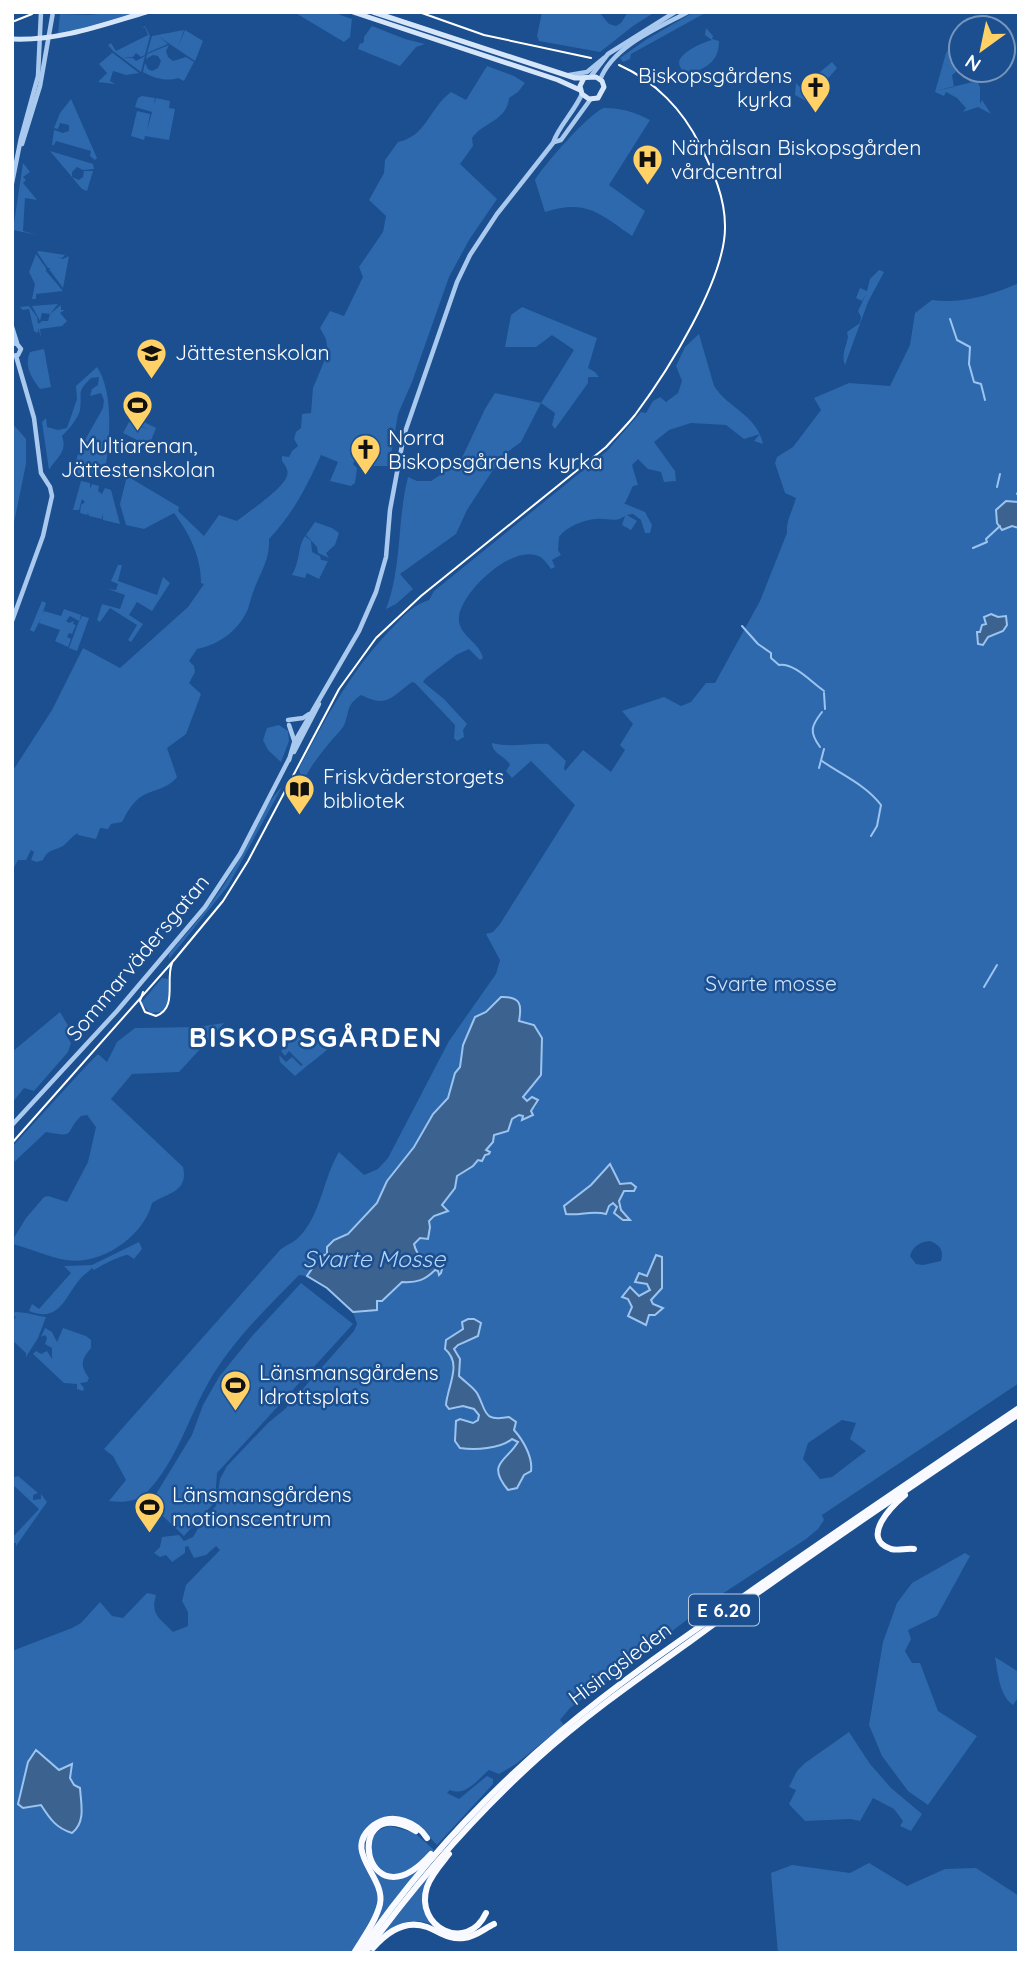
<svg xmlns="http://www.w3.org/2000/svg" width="1031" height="1965" font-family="Quicksand,sans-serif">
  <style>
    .green { fill: #2e69ad; fill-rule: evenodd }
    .water { fill: #3c6290; stroke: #9cc4f0; stroke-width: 2 }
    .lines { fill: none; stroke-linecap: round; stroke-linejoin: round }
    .stream { stroke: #9cc4f0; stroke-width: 2 }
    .tertiary { stroke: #a9c9ee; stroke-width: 4.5 }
    .secondary { stroke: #d6e6fa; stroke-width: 5 }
    .trunk { stroke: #f8faff; stroke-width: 6 }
    .tram { stroke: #fff; stroke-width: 2 }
    .labels { text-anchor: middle; stroke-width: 5; stroke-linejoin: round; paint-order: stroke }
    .shield { fill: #1b4f8f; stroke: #bbcadd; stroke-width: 2 }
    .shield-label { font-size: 19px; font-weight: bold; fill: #fff }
    .poi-label { font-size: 21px; fill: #fff; stroke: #1b4f8f; text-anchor: start }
    .street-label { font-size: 21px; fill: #fff; stroke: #1b4f8f }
    .park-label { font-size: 21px; fill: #cfe3fa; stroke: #1b4f8f }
    .water-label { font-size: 23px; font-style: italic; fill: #b5d3f5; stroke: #1b4f8f }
    .district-label { font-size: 28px; font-weight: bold; letter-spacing: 2px; fill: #fff; stroke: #1b4f8f }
  </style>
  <rect width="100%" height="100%" fill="#1b4f8f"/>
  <g class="green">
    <polygon points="120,12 138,12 58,35 60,14 89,15"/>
    <polygon points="294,12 332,12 352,19 350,37 344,42"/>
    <polygon points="542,12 599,12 609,24 616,26 621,23 628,12 655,12 633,26 600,52 539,41 537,36"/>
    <polygon points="694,12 707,12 631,54 630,59 623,62 620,58 647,39"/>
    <polygon points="145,26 150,36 145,55 141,57 136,53 133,57 122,58 133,58 136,61 145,56 141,72 113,51 108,45 111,43 116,51 148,35 145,27 141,28"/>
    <polygon points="372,26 405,39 425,44 416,47 400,66 358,49 360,43 362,44 364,41 364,37"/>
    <path d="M706 28 713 36 712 39 719 41C719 64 704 67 688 76 684 72 679 68 679 62 681 52 703 42 712 40L705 35Z"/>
    <polygon points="184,30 178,47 185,30 203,41 195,61 158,36 168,44 147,53 152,36"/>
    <polygon points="952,44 961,53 961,70 977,70 978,78 970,82 964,73 957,71 952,75 954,87 935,91 977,81 980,87 980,104 982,100 991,114 978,107 963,112 966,108 957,98 946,92 944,96 935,92 946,53"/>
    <path d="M169 45 166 51 168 57 173 61 186 57 194 62 184 81 178 78C167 82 153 78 143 72L145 63 148 69 152 71 158 68 161 61 158 56 153 55 146 59 147 54Z"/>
    <polygon points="112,53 113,53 139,73 126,75 113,71 110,81 115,84 98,82 107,73 99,64"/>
    <polygon points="832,62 837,68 808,102 795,95 796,83 801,88"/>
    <path d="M487 66 514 76 525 83 518 92 509 98C507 121 483 122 472 138L473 146 460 164 497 199 469 240 449 277 412 382 398 414 389 466H374L371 461 356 459 353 464 357 468 355 483 351 486 330 481 338 462 321 455C306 488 294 512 269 539 270 558 262 570 255 587 252 594 250 602 248 609 239 630 219 645 197 649L189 661 194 666 195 672 189 683 201 694 186 734 167 748 177 777C166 791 150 789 138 799 131 805 126 814 122 822L111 824 108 829 100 828 96 839 78 835V833C72 836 68 842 63 846 54 851 48 849 43 860L37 862 31 860 34 852 31 850 26 860H18L12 871V772L52 710 83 648 120 668 188 607 204 584 201 583C201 556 189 533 174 513L144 529 126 525 120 504 127 476 179 507 178 511 204 536 219 515 237 521C249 511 282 490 287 476 289 470 285 465 282 461V456L289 457 292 451 298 446 294 439 296 432 301 428 302 414 311 413 313 388 328 352 326 339 320 328 330 311 344 316 363 277 359 267 383 232 386 216 369 200 384 173 385 160 398 142C427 136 429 108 451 92L466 100Z"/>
    <polygon points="142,96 155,98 154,106 156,98 170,101 169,108 175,109 169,140 145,136 144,140 131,136 137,111 150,114 147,131 152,112 135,107 138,98"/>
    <polygon points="71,99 97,158 95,160 90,156 91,151 56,141 54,145 52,145 54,130 63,133 69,131 69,125 60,123 58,129 54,128 60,113"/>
    <path d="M604 108C621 108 635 112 650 120L609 185 645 211 632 236C599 213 586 199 545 212L535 180C544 165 589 113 604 108Z"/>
    <polygon points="50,151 93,164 94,169 83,170 77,167 72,172 72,177 79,180 83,177 84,171 93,171 87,191 82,189"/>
    <polygon points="23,163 30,172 23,177 26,180 23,183 37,200 25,198 23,231 37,235 13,230"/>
    <polygon points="39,251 65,255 62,258 57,257 63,259 69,256 63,288 49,269 51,268 48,268 37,252"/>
    <polygon points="36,254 46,268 46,271 63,291 36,294 36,299 32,299 35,284 29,272"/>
    <path d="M879 270 884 272 868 302 845 365C841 356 846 346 848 337L847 332 860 323 861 317 858 311 866 294 862 301 856 298 860 288 867 291 870 279Z"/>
    <path d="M1019 283V502L1004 503 997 523 1000 526 1019 528V1383L822 1515 824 1520 818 1529 806 1539 716 1598 570 1708 560 1720 564 1725 516 1764 499 1774 489 1770C478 1779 466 1797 450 1790L447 1793 459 1799 487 1776 493 1779V1784L437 1845C422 1828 402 1807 378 1819 370 1823 363 1831 361 1840 353 1866 382 1880 377 1905 375 1922 360 1939 351 1953H12V1651L72 1628 81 1623 100 1602 112 1616 123 1618 147 1593 156 1595C150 1615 160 1618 173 1632L188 1626V1612L182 1601 186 1585 220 1550 216 1546 206 1555 194 1558 188 1546 185 1547V1553L172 1562 166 1555 160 1557 154 1553 160 1547 162 1537 179 1535 184 1541 193 1537 206 1516 216 1506 220 1479 227 1466 268 1423 285 1409 354 1331 357 1324 353 1312 376 1310 377 1300 386 1298C390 1290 397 1288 402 1282L428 1277 435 1270 439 1275 440 1264C426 1266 417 1256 414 1244 431 1226 421 1222 448 1210L442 1204 455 1188 457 1176C477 1164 483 1155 494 1135L508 1131 512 1119 520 1115 532 1114 531 1111 536 1106 537 1100 527 1101 523 1097 541 1075 519 1021 521 1014 501 997 486 1012 475 1017 463 1045 460 1067 455 1073 448 1098 433 1114 414 1147 387 1181 377 1203 348 1234 338 1238 327 1254 320 1257 307 1276 299 1275C266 1309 229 1344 206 1387 188 1420 175 1463 148 1491 138 1502 122 1503 109 1501L126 1480 113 1456 104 1449 280 1250C286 1245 293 1243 298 1238 321 1216 323 1178 339 1152L364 1175 378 1169 388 1158 449 1041 496 974 500 960 486 934 493 932 500 924 575 805 531 761 512 778 506 771 510 765C506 756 492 754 492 743 511 748 528 743 548 744L566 761 564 768 565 771 583 750 611 772 625 750 620 745 633 724 622 711 664 697 681 706 691 702 706 683H715L760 601 787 533C786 520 793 510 796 498L785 493 775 463 777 457 793 447 821 410 814 398 849 383 890 386 910 345 915 313 932 300C962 304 991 295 1019 283ZM612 1165 616 1179 620 1181 625 1191 619 1201 621 1210 629 1219 623 1220 614 1213 617 1207 613 1203 609 1206 606 1214 587 1212 574 1215 573 1199 591 1185 605 1168ZM930 1241C940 1245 944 1250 941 1261L923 1265 916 1264 910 1256C913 1246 920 1242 930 1241ZM646 1276 662 1288 651 1300 653 1304 662 1308 649 1314 646 1325 628 1316 632 1307 628 1299 623 1297 630 1288 639 1296 650 1290 647 1284 636 1282ZM463 1328 473 1338 453 1350 460 1359 459 1376C464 1381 473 1387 477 1393 487 1411 482 1422 509 1417L516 1422 514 1430C519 1437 522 1443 527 1450L524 1475 517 1488 509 1452 518 1442 512 1439 472 1450 467 1422 473 1423 478 1420 479 1416 474 1409 463 1406 456 1409 446 1395C456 1377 453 1359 446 1340ZM842 1420 856 1423 850 1439 866 1451 832 1477 820 1479 803 1459 808 1443ZM45 1756 48 1762 80 1789 82 1812 53 1823 41 1805 23 1808 18 1804 23 1783Z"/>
    <polygon points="58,304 50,314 61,305 61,310 65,310 60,313 67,321 62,326 40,329 41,337 38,328 38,333 34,331 29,309 23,310 20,307 29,306 37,317 38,324 42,321 48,321 50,314 42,313 40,321 32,306"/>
    <path d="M522 307 597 338 588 368 595 372 599 377H588V383L555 429 552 425 555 413 541 403 521 442 502 456 467 510 456 534 400 574 413 589 396 604 386 609C402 568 397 520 408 477L417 481H431L460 462 485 409 495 393 541 403 574 350 552 335 536 347H505L511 315Z"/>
    <path d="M699 334 714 386C729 409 757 415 763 444L754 441 760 434 744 439 726 425 691 423 669 430 654 442 675 471 676 481 664 482 661 472 648 469 638 459 632 465 638 485 633 486 625 503H623L645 512 652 525 650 533H645L641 520 633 514 627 515 637 521 631 530 622 525 625 516C616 523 607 518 596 519 584 520 567 526 559 537L558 550 561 555 552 560 555 567 551 569C547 563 542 556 535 555 508 548 461 593 459 617 457 635 480 642 483 658L480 660 469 649 456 655 426 678 423 682 444 699 467 724 463 730 464 737 457 741 454 738 455 725 415 683 412 682C390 698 388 708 361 695 346 706 350 709 345 723 343 729 335 736 331 741 321 753 312 764 305 778L300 775 299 768C327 716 353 667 395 625 406 613 414 605 429 600L434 591 607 451 641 412 646 413 653 401 660 397 666 402 678 393 682 381 676 366 685 347Z"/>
    <path d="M44 349 51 387 40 389C31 377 24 366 30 352Z"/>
    <path d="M97 367C114 392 110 442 105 471L63 478 74 466 80 449 103 408 104 400 101 393 90 396 92 389 98 385 99 377 91 378C75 393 83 393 80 410 78 419 68 430 62 436 68 452 56 458 49 470L42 422 46 418 47 427 58 430 67 428 77 399 76 386Z"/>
    <polygon points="132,416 156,428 148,448 147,445 123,433 129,422 149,430 131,421"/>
    <polygon points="12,423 26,439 26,464 12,532"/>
    <polygon points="81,481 90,483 90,489 92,484 99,486 98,491 102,494 105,488 111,490 120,524 103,520 103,513 102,519 89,516 88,513 87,515 80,513 81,505 85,502 82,499 79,510 73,510"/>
    <polygon points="315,522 332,528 339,533 335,545 326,553 329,558 318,553 317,547 306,535"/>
    <path d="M305 536 311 541 312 552 320 556 321 560 328 561 319 579 307 573 305 578 292 575C301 559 297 548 305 536Z"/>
    <polygon points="118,565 122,565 118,581 157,595 163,577 170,583 152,611 137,602 129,615 143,624 131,642 128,640 137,625 110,608 100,622 97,620 102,604 120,609 125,595 108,589 116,590 118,584 111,581"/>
    <polygon points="42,601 46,603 42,615 44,611 61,616 64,609 81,615 79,622 82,616 89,618 77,651 69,648 79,621 70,616 66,621 69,623 74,621 73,624 76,625 72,634 69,633 67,637 71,639 68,647 55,641 60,630 39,623 41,618 34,632 30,630"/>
    <polygon points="279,725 288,731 289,741 281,762 268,750 263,740 267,728"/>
    <path d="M282 787 228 886 169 959V954C190 930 210 907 227 880 244 854 262 805 282 787Z"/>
    <polygon points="162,978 168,979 169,1000 166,1008 162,1012 150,1013 141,1003"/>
    <polygon points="60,1012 73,1034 66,1035 71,1043 68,1052 34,1091 24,1088 12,1103 12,1052"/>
    <path d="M224 1023 179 1072 132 1074 111 1099 183 1167C189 1192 167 1193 152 1203 144 1236 101 1266 66 1260 49 1257 31 1249 13 1244L12 1241 26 1218 44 1197 48 1196 67 1202 88 1162 96 1127 87 1115 81 1116C64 1133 77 1138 46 1132L12 1164V1147L88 1064 98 1054 107 1062 117 1042 135 1028 198 1027Z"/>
    <path d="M306 1025 330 1047C317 1059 306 1066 295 1076L280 1062 279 1055 286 1062 292 1057 301 1066 303 1065 289 1051 285 1056 281 1051 300 1030 305 1033 301 1029Z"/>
    <path d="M139 1242 142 1249 134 1259 128 1255C121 1255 100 1266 94 1270L92 1268C89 1272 84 1274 80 1279 64 1298 60 1323 29 1311L32 1304 39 1309 71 1273 64 1266 92 1265Z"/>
    <polygon points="301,1283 353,1324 217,1473 215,1502 184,1536 150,1504 192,1435 203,1405 219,1377 253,1335"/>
    <path d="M15 1312C28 1312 36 1316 46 1317L38 1338 26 1357V1353L12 1340V1322L16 1317 13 1315Z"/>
    <path d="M45 1328 52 1332 57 1342 63 1328 86 1336 91 1340V1348C81 1360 80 1365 89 1378L87 1382 80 1383 84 1388 83 1391 77 1389V1384L64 1383 33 1354 36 1351 41 1354 47 1351 52 1359V1348L45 1344 47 1338 45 1335 41 1337Z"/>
    <polygon points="18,1476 38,1493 33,1495 33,1500 41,1499 41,1494 47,1502 16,1546 16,1543 12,1543 12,1538 39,1509 12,1484 12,1478"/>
    <polygon points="965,1553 970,1556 937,1616 908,1630 911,1639 905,1651 912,1663 920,1663 938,1711 977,1736 928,1805 908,1791 882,1756 869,1725 883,1642 897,1603 912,1583"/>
    <path d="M995 1657 1019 1672V1696L1013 1705C999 1695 998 1673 995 1657Z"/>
    <polygon points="849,1732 870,1764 891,1788 922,1814 911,1831 900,1826 903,1821 894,1809 873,1798 860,1821 851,1819 805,1821 789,1804 796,1790 789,1787 797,1771 805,1763"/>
    <path d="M390 1826 415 1833 434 1850C426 1857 414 1868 403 1872 371 1884 354 1834 390 1826Z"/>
    <polygon points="869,1863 907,1886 945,1869 976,1868 1019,1896 1019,1953 778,1953 771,1873 792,1865 850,1873"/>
    <polygon points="371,1866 383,1876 414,1871 421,1867 368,1935 383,1900"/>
    <path d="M429 1875C423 1894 420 1905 431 1924 411 1917 398 1923 382 1935Z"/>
  </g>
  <g class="water">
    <polygon points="1006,501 1019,502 1019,528 1012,526 1002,530 997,523 996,510"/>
    <polygon points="991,614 998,617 1006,616 1007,625 1003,631 988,637 983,645 978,644 977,632 980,632 982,625 986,624 984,617"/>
    <path d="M501 997C521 996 522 1005 519 1021L534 1025 542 1038 541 1075 523 1097 527 1101 532 1097 538 1100 531 1111 533 1115 522 1120 523 1116 519 1115 512 1119 508 1131 494 1135 493 1142 486 1150 490 1152 489 1154 485 1155 482 1161 478 1160 473 1166 457 1176 455 1188 442 1205 448 1211 434 1216 429 1221 430 1227 428 1239 420 1238 414 1244C417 1258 428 1265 443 1265L441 1273 439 1275 438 1271 435 1270C425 1280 417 1283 402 1282L382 1301H377V1310L353 1312 327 1288 307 1276 320 1257 327 1254V1247L334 1240 348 1234 377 1203 387 1181 414 1147 433 1114 448 1098 455 1073 460 1067 463 1045 475 1017 486 1012Z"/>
    <path d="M610 1164 620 1184 631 1183 636 1187 634 1191H624L619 1201 621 1210 630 1220H623L614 1213 617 1207 613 1203 609 1206 606 1214C592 1210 580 1216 566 1214L564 1206 591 1185Z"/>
    <polygon points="656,1255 662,1257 662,1288 651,1300 653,1304 663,1308 655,1315 649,1315 646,1325 628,1316 632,1307 628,1299 622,1297 630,1287 639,1296 650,1290 647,1284 635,1282 639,1273 647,1276"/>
    <path d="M468 1319H474L481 1323 478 1336 458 1345 454 1349 460 1359 459 1376C464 1381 473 1387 477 1393 487 1411 482 1422 509 1417L516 1422 514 1430C523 1440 533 1457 531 1471L524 1475 517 1488 508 1490C486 1463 506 1462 518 1442L512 1439C500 1449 475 1450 460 1448L455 1441 456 1421 460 1419 473 1423 478 1420 479 1415 474 1409 463 1406 449 1409 446 1405C447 1387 463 1364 445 1349L446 1340 463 1329 462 1322Z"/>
    <path d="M36 1750 59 1770 72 1764 70 1778 74 1785 80 1788C81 1804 86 1822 72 1833 56 1828 50 1819 41 1805L23 1808 18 1804 28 1762Z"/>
  </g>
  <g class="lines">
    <g class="stream">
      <polyline points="950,319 957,340 970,347 969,364 974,382 981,384 985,400"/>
      <polyline points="997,487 1000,474"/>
      <polyline points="1017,494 1019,490"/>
      <polyline points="973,548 987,542 986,539 1000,526"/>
      <path d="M742 626 758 644 771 653V658L779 665C795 663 812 683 824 691"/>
      <polyline points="824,693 825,709"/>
      <path d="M820 747C809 732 811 726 822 712"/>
      <path d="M822 761C842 775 866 785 881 805L877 826 871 836"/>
      <polyline points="819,768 824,749"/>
      <polyline points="984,987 997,965"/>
    </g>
    <g class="tertiary">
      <polyline points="569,75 587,72 604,58"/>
      <polyline points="591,76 608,54 675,12"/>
      <path d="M600 80C613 46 658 28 688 12"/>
      <polyline points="554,142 561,140 590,100"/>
      <polyline points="22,144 40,86 53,12"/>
      <polyline points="12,183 21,138 38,76 41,12"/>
      <polyline points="12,327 17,343"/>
      <polyline points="12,343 17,344 21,349 18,355 12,356"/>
      <polyline points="12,621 43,536 52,496 50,487 41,473 34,418 16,356"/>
      <polyline points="288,720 303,718 309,714"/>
      <polyline points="289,725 294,740"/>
      <polyline points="294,752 319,704"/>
      <path d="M289 760 294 743 359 631 376 592 386 557 390 510 404 435 457 282 470 255 497 214 553 143C558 127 574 112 582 94"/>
      <polyline points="12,1125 117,1011 205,907 240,854 289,759"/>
    </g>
    <g class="secondary">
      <polyline points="353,12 558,80 580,90"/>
      <polyline points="373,12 575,78 596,77 602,81 604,87 598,98 589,99 582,94 580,86 584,78"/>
      <path d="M12 39C59 41 102 25 146 12"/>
    </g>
    <g class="trunk">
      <path d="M905 1495C893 1505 859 1538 891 1549 898 1551 906 1548 914 1549"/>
      <path d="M416 1831C340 1789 363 1930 431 1854"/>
      <path d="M449 1854C441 1864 431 1875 427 1887 414 1927 467 1954 486 1913"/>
      <path d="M373 1948C386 1933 405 1919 427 1927 440 1932 449 1940 464 1938 475 1937 484 1929 494 1924"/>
      <path d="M354 1953C363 1938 376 1921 380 1904 386 1876 340 1851 374 1825 383 1818 395 1817 405 1821 414 1824 422 1830 427 1838"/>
      <path d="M359 1953C415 1871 485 1795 561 1731 619 1682 682 1639 744 1596 835 1532 927 1470 1019 1408"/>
      <path d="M365 1953C416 1883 473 1817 537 1759 586 1715 639 1678 692 1640 799 1562 909 1488 1019 1414"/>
    </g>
    <g class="tram">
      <polyline points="419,12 484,35 591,58"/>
      <polyline points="12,22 32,14"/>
      <path d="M143 992 140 1001 145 1012 156 1016C178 1008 165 980 172 963"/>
      <path d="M12 1143 175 959 223 901 248 861 339 689 376 638 421 596 606 447C616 436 626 426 635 415 667 372 726 279 725 226 725 197 713 171 700 145 683 110 655 81 619 65"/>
    </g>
  </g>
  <defs>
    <symbol id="church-pin" viewBox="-11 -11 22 30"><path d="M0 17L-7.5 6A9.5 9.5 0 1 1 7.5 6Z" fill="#ffd166" stroke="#1b4f8f"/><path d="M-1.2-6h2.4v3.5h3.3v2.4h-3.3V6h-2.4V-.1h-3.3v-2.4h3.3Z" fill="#111"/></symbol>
    <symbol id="hospital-pin" viewBox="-11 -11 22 30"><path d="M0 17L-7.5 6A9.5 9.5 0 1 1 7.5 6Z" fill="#ffd166" stroke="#1b4f8f"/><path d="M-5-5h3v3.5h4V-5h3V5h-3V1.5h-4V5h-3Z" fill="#111"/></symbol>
    <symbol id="school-pin" viewBox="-11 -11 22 30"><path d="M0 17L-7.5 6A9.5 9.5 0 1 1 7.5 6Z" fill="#ffd166" stroke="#1b4f8f"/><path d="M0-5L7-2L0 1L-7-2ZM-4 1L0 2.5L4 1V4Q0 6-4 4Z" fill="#111"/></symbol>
    <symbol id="stadium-pin" viewBox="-11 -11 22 30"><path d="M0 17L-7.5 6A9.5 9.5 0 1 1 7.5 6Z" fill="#ffd166" stroke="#1b4f8f"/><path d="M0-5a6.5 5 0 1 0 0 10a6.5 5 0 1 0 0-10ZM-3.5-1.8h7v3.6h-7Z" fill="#111"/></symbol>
    <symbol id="library-pin" viewBox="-11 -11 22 30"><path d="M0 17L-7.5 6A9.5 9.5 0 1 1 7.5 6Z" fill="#ffd166" stroke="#1b4f8f"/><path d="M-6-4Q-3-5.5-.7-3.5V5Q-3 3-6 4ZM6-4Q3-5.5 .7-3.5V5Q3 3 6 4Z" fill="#111"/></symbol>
  </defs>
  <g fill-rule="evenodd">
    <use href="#church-pin" x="798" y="70" width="35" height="47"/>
    <use href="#hospital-pin" x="630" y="142" width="35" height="47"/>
    <use href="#school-pin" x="134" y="336" width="35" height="47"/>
    <use href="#stadium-pin" x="120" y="388" width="35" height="47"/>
    <use href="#church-pin" x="348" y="432" width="35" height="47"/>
    <use href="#library-pin" x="282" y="772" width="35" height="47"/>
    <use href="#stadium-pin" x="218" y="1368" width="35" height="47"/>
    <use href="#stadium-pin" x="132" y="1490" width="35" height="47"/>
  </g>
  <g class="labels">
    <rect class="shield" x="689" y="1594.5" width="70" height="31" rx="5"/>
    <g class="shield-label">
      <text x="724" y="1617">E 6.20</text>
    </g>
    <g class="poi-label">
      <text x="792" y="83" text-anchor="end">Biskopsgårdens<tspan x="792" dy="24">kyrka</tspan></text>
      <text x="671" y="155">Närhälsan Biskopsgården<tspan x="671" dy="24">vårdcentral</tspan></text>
      <text x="175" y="360">Jättestenskolan</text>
      <text x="388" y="445">Norra<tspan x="388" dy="24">Biskopsgårdens kyrka</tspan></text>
      <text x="138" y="453" text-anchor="middle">Multiarenan,<tspan x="138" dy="24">Jättestenskolan</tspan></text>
      <text x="323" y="784">Friskväderstorgets<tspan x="323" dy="24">bibliotek</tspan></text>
      <text x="259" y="1380">Länsmansgårdens<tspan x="259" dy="24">Idrottsplats</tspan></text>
      <text x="172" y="1502">Länsmansgårdens<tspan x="172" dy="24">motionscentrum</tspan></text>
    </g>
    <g class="street-label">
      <text transform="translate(138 958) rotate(-50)" y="7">Sommarvädersgatan</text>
      <text transform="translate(620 1664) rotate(-37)" y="7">Hisingsleden</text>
    </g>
    <g class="park-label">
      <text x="771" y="991">Svarte mosse</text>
    </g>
    <g class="water-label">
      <text x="374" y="1267">Svarte Mosse</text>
    </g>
    <g class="district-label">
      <text x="316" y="1047">BISKOPSGÅRDEN</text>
    </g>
  </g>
  <rect width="1031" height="1965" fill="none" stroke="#ffffff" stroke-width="28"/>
  <g transform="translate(982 49) rotate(213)"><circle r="33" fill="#1b4f8f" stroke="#7695bc" stroke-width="2"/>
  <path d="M0-5L12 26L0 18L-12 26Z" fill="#ffd166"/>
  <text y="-10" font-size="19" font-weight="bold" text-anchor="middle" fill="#ffffff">N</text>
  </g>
</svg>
